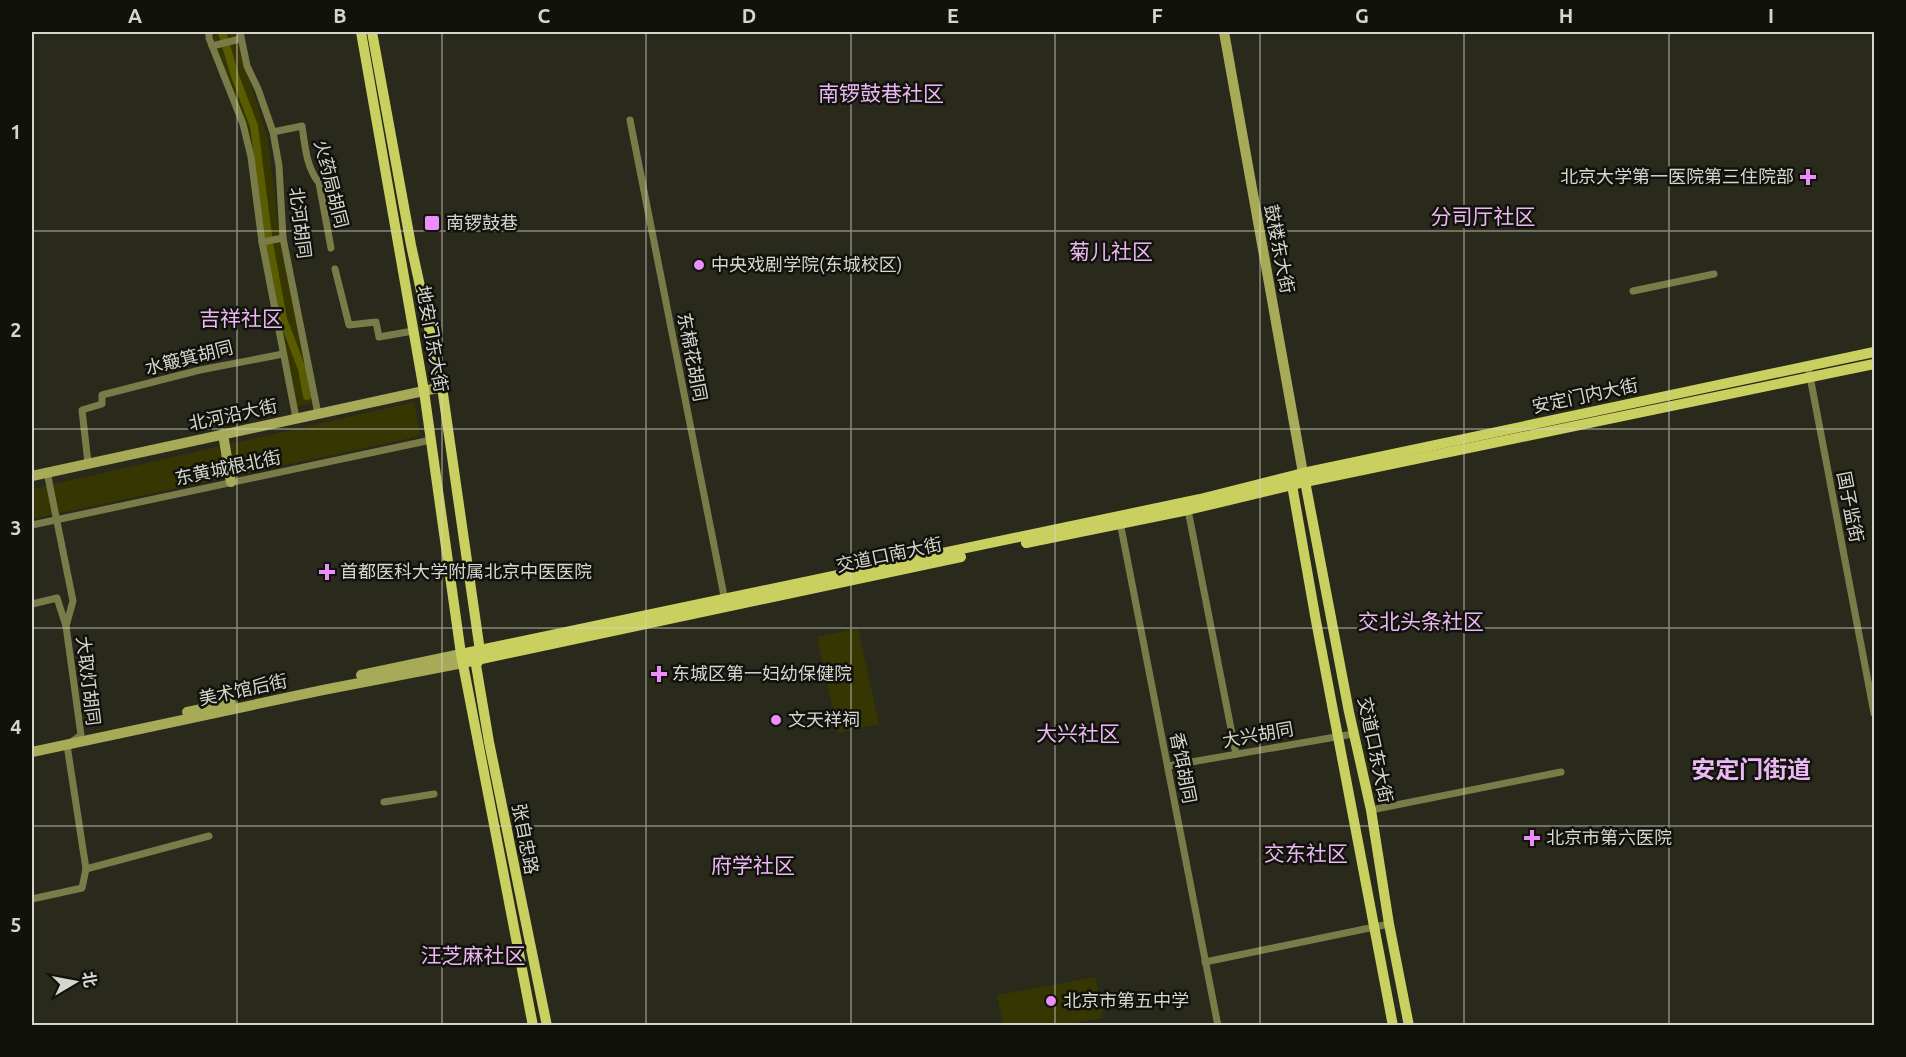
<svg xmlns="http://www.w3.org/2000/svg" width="1906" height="1057" font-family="Ubuntu,'Noto Sans SC',sans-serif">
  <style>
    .green { fill: #353601 }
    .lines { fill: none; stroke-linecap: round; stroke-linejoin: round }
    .canal { stroke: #595c01; stroke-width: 8 }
    .street { stroke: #797c49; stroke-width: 7 }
    .secondary { stroke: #a7ab57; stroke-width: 10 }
    .primary { stroke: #cad060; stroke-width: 10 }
    .grid { fill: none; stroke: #d5d6ce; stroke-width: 1.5; stroke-opacity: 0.55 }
    .poi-dot { fill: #eb8dfb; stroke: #12120c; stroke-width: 2 }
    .labels { text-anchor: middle; stroke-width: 5; stroke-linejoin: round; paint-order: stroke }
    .poi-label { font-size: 18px; fill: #d5d6ce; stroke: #12120c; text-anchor: start }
    .street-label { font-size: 18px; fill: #d5d6ce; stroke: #12120c }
    .quarter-label { font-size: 21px; fill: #ebb7f4; stroke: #12120c }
    .district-label { font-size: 24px; font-weight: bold; fill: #ebb7f4; stroke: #12120c }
    .neatline { fill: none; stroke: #d5d6ce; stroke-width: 2 }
    .grid-label { font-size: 20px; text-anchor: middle; font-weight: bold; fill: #d5d6ce }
  </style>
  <rect width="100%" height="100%" fill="#292a1c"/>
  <g class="green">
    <polygon points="214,32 236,32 240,50 268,139 278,223 313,403 296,407 263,233 247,128 214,39"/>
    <polygon points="414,402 420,435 416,437 32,519 32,489"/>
    <polygon points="858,628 879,724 838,733 817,637"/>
    <polygon points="1095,977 1103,1018 1061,1025 1003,1025 997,995"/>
  </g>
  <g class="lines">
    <polyline class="canal" points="222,32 235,76 254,126 269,243 283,319 302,369 307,396"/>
    <g class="street">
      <polyline points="209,32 209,38 243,124 251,157 262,242 296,418"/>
      <polyline points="240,32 247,66 258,89 273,132 279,166 283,238 318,414"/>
      <polyline points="212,46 240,39"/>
      <polyline points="630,120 725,601"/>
      <path d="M273 132 302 126C305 145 306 167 319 183L331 248"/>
      <polyline points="262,242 283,238"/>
      <polyline points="335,269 349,325 376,322 379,337 413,331"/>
      <polyline points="1633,291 1714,274"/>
      <polyline points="1808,366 1874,713"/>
      <polyline points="88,463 82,410 102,404 102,395 200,370 283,354"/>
      <polyline points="1188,510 1236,754"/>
      <polyline points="1120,522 1218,1026"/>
      <polyline points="32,525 431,440"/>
      <polyline points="32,604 57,598 66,626"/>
      <polyline points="1168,766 1353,734"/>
      <polyline points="384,802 434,794"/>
      <polyline points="1371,810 1561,772"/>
      <polyline points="86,869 209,836"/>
      <polyline points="32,899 82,888 86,869 67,745 81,735 66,626 73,601 47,472"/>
      <polyline points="1205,962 1389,924"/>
    </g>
    <g class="secondary">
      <polyline points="1224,32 1303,473"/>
      <polyline points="223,434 231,482"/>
      <polyline points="32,476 442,387"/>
      <polyline points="361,675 461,654"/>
      <polyline points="187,712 231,703"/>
      <polyline points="32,752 323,690 463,663"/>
    </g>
    <g class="primary">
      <polyline points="361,32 424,391 461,654 533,1026"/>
      <polyline points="372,32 411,245 442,387 480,651 480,659 476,665 489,742 547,1026"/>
      <polyline points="1304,476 1349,712 1371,810 1389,924 1409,1026"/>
      <polyline points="1292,485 1316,621 1393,1026"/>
      <polyline points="1026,543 1188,510 1305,482 1874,364"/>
      <polyline points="461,654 1200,499 1303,473 1874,352"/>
      <polyline points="463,663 961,557"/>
    </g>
  </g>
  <path class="grid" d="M237 32V1026M442 32V1026M646 32V1026M851 32V1026M1055 32V1026M1260 32V1026M1464 32V1026M1669 32V1026M32 231H1874M32 429H1874M32 628H1874M32 826H1874"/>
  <g class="poi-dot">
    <path d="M1805 168h6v6h6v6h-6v6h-6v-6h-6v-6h6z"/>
    <rect x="424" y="215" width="16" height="16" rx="3"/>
    <circle cx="699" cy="265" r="6"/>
    <path d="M324 563h6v6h6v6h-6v6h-6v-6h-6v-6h6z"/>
    <path d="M656 665h6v6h6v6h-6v6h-6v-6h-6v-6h6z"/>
    <circle cx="776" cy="720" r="6"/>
    <path d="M1529 829h6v6h6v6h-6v6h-6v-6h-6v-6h6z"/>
    <circle cx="1051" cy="1001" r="6"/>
  </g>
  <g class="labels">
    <g class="poi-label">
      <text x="1794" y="183" text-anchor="end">北京大学第一医院第三住院部</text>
      <text x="446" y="229">南锣鼓巷</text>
      <text x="711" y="271">中央戏剧学院(东城校区)</text>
      <text x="340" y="578">首都医科大学附属北京中医医院</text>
      <text x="672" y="680">东城区第一妇幼保健院</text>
      <text x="788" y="726">文天祥祠</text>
      <text x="1546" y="844">北京市第六医院</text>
      <text x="1063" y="1007">北京市第五中学</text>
    </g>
    <g class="street-label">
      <text transform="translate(331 184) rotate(76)" y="6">火药局胡同</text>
      <text transform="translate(300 223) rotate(83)" y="6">北河胡同</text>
      <text transform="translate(1279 249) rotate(79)" y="6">鼓楼东大街</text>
      <text transform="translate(432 339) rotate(80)" y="6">地安门东大街</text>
      <text transform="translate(692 357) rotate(79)" y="6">东棉花胡同</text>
      <text transform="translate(189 358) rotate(-14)" y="6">水簸箕胡同</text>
      <text transform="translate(1585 396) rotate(-12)" y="6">安定门内大街</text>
      <text transform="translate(233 415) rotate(-12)" y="6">北河沿大街</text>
      <text transform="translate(228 468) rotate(-12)" y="6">东黄城根北街</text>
      <text transform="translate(1850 507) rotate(79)" y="6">国子监街</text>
      <text transform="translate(889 555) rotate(-12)" y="6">交道口南大街</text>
      <text transform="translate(88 681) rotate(83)" y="6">大取灯胡同</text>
      <text transform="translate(243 690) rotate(-12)" y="6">美术馆后街</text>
      <text transform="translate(1258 735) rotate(-10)" y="6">大兴胡同</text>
      <text transform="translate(1375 750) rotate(78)" y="6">交道口东大街</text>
      <text transform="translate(1183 768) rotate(79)" y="6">香饵胡同</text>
      <text transform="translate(525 839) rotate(79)" y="6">张自忠路</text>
    </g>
    <g class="quarter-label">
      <text x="881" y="101">南锣鼓巷社区</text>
      <text x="1483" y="224">分司厅社区</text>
      <text x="1111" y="259">菊儿社区</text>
      <text x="241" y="326">吉祥社区</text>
      <text x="1421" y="629">交北头条社区</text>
      <text x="1078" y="741">大兴社区</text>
      <text x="1306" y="861">交东社区</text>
      <text x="753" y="873">府学社区</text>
      <text x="473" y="963">汪芝麻社区</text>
    </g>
    <g class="district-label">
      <text x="1751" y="778">安定门街道</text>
    </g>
  </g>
  <rect width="1906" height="1057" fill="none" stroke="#12120c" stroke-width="66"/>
  <g transform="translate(75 982) rotate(80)" stroke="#12120c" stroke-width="4.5" paint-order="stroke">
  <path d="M0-4.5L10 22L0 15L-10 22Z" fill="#d5d6ce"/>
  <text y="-9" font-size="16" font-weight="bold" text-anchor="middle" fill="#d5d6ce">北</text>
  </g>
  <rect x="33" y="33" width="1840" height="991" class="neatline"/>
  <g class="grid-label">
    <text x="135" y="23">A</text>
    <text x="340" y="23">B</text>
    <text x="544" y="23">C</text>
    <text x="749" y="23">D</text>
    <text x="953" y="23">E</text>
    <text x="1157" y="23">F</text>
    <text x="1362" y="23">G</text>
    <text x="1566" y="23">H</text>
    <text x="1771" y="23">I</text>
    <text x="16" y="139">1</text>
    <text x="16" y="337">2</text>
    <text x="16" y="535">3</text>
    <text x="16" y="734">4</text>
    <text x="16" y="932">5</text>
  </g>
</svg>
